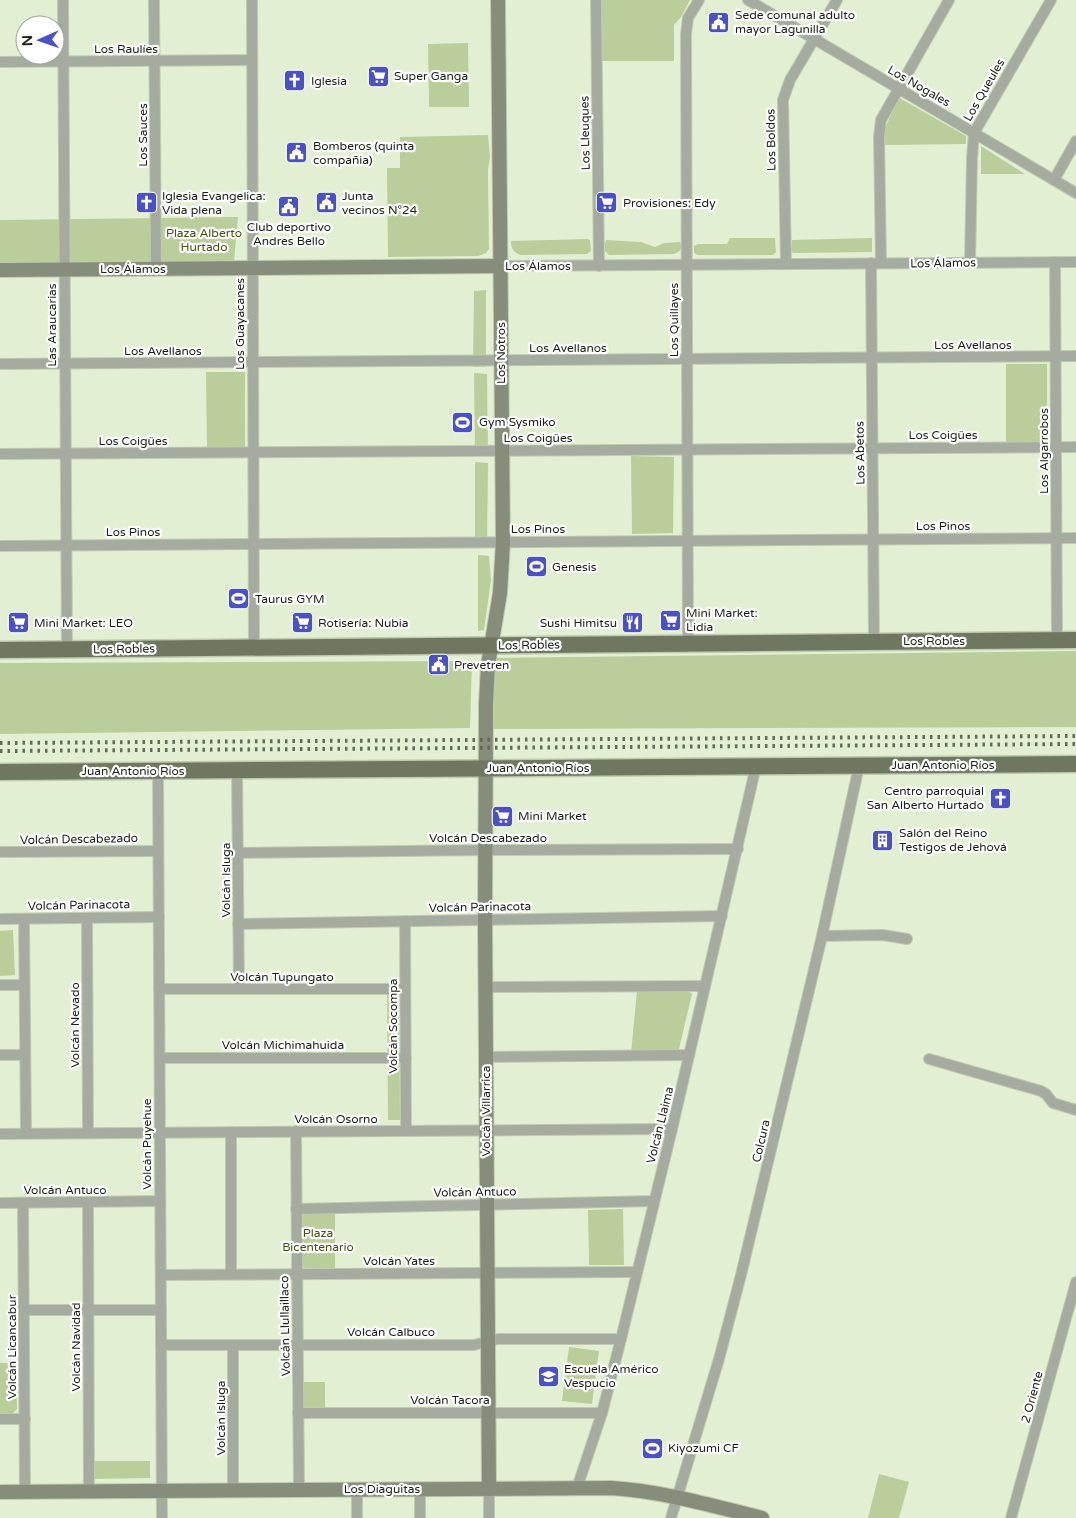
<svg xmlns="http://www.w3.org/2000/svg" width="1076" height="1518" font-family="'Varela Round',sans-serif">
  <style>
    .green { fill: #bace9b }
    .lines { fill: none; stroke-linecap: round; stroke-linejoin: round }
    .street-casing { stroke: #bfcab0; stroke-width: 12 }
    .secondary-casing { stroke: #bfcab0; stroke-width: 16 }
    .primary-casing { stroke: #bfcab0; stroke-width: 19 }
    .street { stroke: #a6ab9f; stroke-width: 10 }
    .secondary { stroke: #868d7b; stroke-width: 14 }
    .primary { stroke: #6f7761; stroke-width: 16 }
    .rail { stroke: #626958; stroke-width: 4; stroke-dasharray: 2.5 5; stroke-linecap: butt }
    .labels { text-anchor: middle; stroke-width: 4.5; stroke-linejoin: round; paint-order: stroke }
    .poi-label { font-size: 12px; fill: #1b1f15; stroke: #fff; text-anchor: start }
    .street-label { font-size: 12px; fill: #1b1f15; stroke: #fff }
    .park-label { font-size: 12px; fill: #3f540c; stroke: #fff }
  </style>
  <rect width="100%" height="100%" fill="#e3efd2"/>
  <g class="green">
    <polygon points="599,0 690,0 681,17 674,25 674,61 598,61"/>
    <polygon points="468,43 469,107 429,107 428,44"/>
    <polygon points="898,97 966,136 966,144 885,145 885,129"/>
    <polygon points="488,135 490,157 488,170 489,249 486,253 478,256 388,257 387,168 400,168 400,137"/>
    <polygon points="981,146 1025,174 981,174"/>
    <polygon points="238,217 234,261 0,264 0,220"/>
    <polygon points="730,238 775,238 776,252 773,255 698,255 694,253 694,246 698,244 727,244"/>
    <polygon points="872,238 872,252 793,253 791,250 792,240"/>
    <path d="M587 239 590 240 591 251 587 254 521 255C513 253 511 248 511 241Z"/>
    <path d="M606 240 641 242 655 247 664 243 680 242C683 249 680 252 674 254L609 255 605 251V243Z"/>
    <polygon points="486,290 486,367 473,367 474,291"/>
    <rect x="1006" y="364" width="41" height="78"/>
    <polygon points="206,372 245,372 245,447 207,450"/>
    <polygon points="474,373 487,374 488,454 475,454"/>
    <polygon points="631,456 674,457 673,533 632,534"/>
    <polygon points="475,462 488,463 487,546 475,547"/>
    <polygon points="478,555 489,556 491,580 484,630 478,631"/>
    <polygon points="1076,651 1076,727 491,729 491,674 496,658"/>
    <polygon points="472,661 470,728 0,734 0,663"/>
    <polygon points="13,930 15,975 0,976 0,931"/>
    <polygon points="687,990 692,994 678,1053 631,1053 637,991"/>
    <polygon points="387,994 399,994 400,1120 388,1120"/>
    <polygon points="623,1209 624,1265 589,1265 588,1210"/>
    <polygon points="335,1213 335,1268 304,1268 301,1264 301,1217 305,1214"/>
    <polygon points="569,1347 599,1351 592,1404 562,1401"/>
    <polygon points="0,1363 16,1363 17,1409 11,1415 0,1415"/>
    <polygon points="303,1382 325,1382 325,1409 303,1410"/>
    <polygon points="91,1461 150,1461 150,1478 92,1479"/>
    <polygon points="879,1474 909,1482 899,1518 868,1518"/>
  </g>
  <g class="lines">
    <defs>
      <g id="street">
        <polyline points="63,0 67,650"/>
        <polyline points="154,0 156,269"/>
        <polyline points="252,0 254,648"/>
        <polyline points="596,0 599,266"/>
        <polyline points="748,0 1076,193"/>
        <polyline points="0,62 252,60"/>
        <polyline points="1054,180 1076,141"/>
        <polyline points="970,262 972,158 974,133 1051,0"/>
        <polyline points="1055,262 1057,640"/>
        <polyline points="871,263 874,642"/>
        <polyline points="881,263 879,137 881,120 949,0"/>
        <polyline points="786,264 783,100 790,80 837,0"/>
        <polyline points="501,266 1076,262"/>
        <polyline points="0,364 1076,356"/>
        <polyline points="0,454 1076,447"/>
        <polyline points="0,546 1076,538"/>
        <polyline points="688,643 686,34 688,18 699,0"/>
        <polyline points="237,770 239,989"/>
        <polyline points="158,771 162,1518"/>
        <polyline points="0,852 158,851"/>
        <polyline points="238,853 485,850 738,849"/>
        <polyline points="87,918 88,1133"/>
        <polyline points="0,919 159,917"/>
        <polyline points="24,919 26,1133"/>
        <polyline points="405,921 406,1131"/>
        <polyline points="238,924 722,916"/>
        <polyline points="822,936 883,935 907,939"/>
        <polyline points="0,985 24,985"/>
        <polyline points="486,987 705,986"/>
        <polyline points="159,989 405,989"/>
        <polyline points="0,1055 25,1055"/>
        <polyline points="486,1057 689,1055"/>
        <polyline points="160,1058 406,1058"/>
        <polyline points="929,1059 1041,1091 1046,1094 1053,1103 1076,1110"/>
        <polyline points="296,1131 299,1490"/>
        <polyline points="231,1132 231,1274"/>
        <polyline points="0,1134 672,1129"/>
        <polyline points="88,1202 89,1492"/>
        <polyline points="0,1203 160,1201"/>
        <polyline points="23,1203 25,1492"/>
        <polyline points="296,1209 654,1201"/>
        <polyline points="161,1275 637,1272"/>
        <polyline points="24,1310 161,1310"/>
        <polyline points="161,1345 474,1345 498,1339 621,1339"/>
        <polyline points="233,1345 233,1491"/>
        <polyline points="298,1413 602,1413"/>
        <polyline points="0,1419 25,1419"/>
        <polyline points="577,1488 602,1413 621,1339 672,1129 756,766"/>
        <polyline points="420,1489 420,1518"/>
        <polyline points="489,1489 489,1518"/>
        <polyline points="357,1490 357,1518"/>
        <polyline points="671,1518 719,1359 741,1275 822,936 859,766"/>
        <polyline points="1011,1518 1076,1282"/>
      </g>
      <g id="secondary">
        <polyline points="0,270 501,266"/>
        <polyline points="489,1489 485,920 486,704 488,665 500,593 503,542 498,0"/>
        <path d="M0 1492 611 1488C662 1491 713 1506 762 1518"/>
      </g>
      <g id="primary">
        <polyline points="0,650 1076,640"/>
        <polyline points="0,772 1076,764"/>
      </g>
    </defs>
    <use href="#street" class="street-casing"/>
    <use href="#secondary" class="secondary-casing"/>
    <use href="#primary" class="primary-casing"/>
    <use href="#street" class="street"/>
    <use href="#secondary" class="secondary"/>
    <use href="#primary" class="primary"/>
    <g class="rail">
      <polyline points="0,743 1076,736"/>
      <polyline points="0,751 1076,744"/>
    </g>
  </g>
  <defs>
    <symbol id="civic-square" viewBox="-11 -11 22 22"><rect x="-9" y="-9" width="18" height="18" rx="4" fill="#4a51c7" stroke="#fff"/><path d="M-.6-6.5H3V-4.5H.6V-3L4-1V1h2V6H-6V1h2V-1L-.6-3ZM-1.2 2.5V6h2.4V2.5Z" fill="#fff"/></symbol>
    <symbol id="supermarket-square" viewBox="-11 -11 22 22"><rect x="-9" y="-9" width="18" height="18" rx="4" fill="#4a51c7" stroke="#fff"/><path d="M-6-5.5h2.5l.6 2H6L4.5 2H-2.5L-4.4-4H-6ZM-1.5 3.2a1.3 1.3 0 1 0 .1 0ZM3 3.2a1.3 1.3 0 1 0 .1 0Z" fill="#fff"/></symbol>
    <symbol id="church-square" viewBox="-11 -11 22 22"><rect x="-9" y="-9" width="18" height="18" rx="4" fill="#4a51c7" stroke="#fff"/><path d="M-1.2-6h2.4v3.5h3.3v2.4h-3.3V6h-2.4V-.1h-3.3v-2.4h3.3Z" fill="#fff"/></symbol>
    <symbol id="stadium-square" viewBox="-11 -11 22 22"><rect x="-9" y="-9" width="18" height="18" rx="4" fill="#4a51c7" stroke="#fff"/><path d="M0-5a6.5 5 0 1 0 0 10a6.5 5 0 1 0 0-10ZM-3.5-1.8h7v3.6h-7Z" fill="#fff"/></symbol>
    <symbol id="restaurant-square" viewBox="-11 -11 22 22"><rect x="-9" y="-9" width="18" height="18" rx="4" fill="#4a51c7" stroke="#fff"/><path d="M-5-6h1v4h1v-4h1v4h1v-4h1v5L-1.5 .5V6h-2V.5L-5-1ZM5-6V6H3V1.5H1.5Q1.5-4 5-6Z" fill="#fff"/></symbol>
    <symbol id="building-square" viewBox="-11 -11 22 22"><rect x="-9" y="-9" width="18" height="18" rx="4" fill="#4a51c7" stroke="#fff"/><path d="M-4-6H4V6H1V3H-1V6H-4ZM-2.5-4.3h1.7v1.8h-1.7ZM.8-4.3h1.7v1.8H.8ZM-2.5-1h1.7V.8h-1.7ZM.8-1h1.7V.8H.8Z" fill="#fff"/></symbol>
    <symbol id="school-square" viewBox="-11 -11 22 22"><rect x="-9" y="-9" width="18" height="18" rx="4" fill="#4a51c7" stroke="#fff"/><path d="M0-5L7-2L0 1L-7-2ZM-4 1L0 2.5L4 1V4Q0 6-4 4Z" fill="#fff"/></symbol>
  </defs>
  <g fill-rule="evenodd">
    <use href="#civic-square" x="706" y="10" width="25" height="25"/>
    <use href="#supermarket-square" x="366" y="64" width="25" height="25"/>
    <use href="#church-square" x="282" y="68" width="25" height="25"/>
    <use href="#civic-square" x="284" y="140" width="25" height="25"/>
    <use href="#church-square" x="134" y="190" width="25" height="25"/>
    <use href="#civic-square" x="314" y="190" width="25" height="25"/>
    <use href="#supermarket-square" x="594" y="190" width="25" height="25"/>
    <use href="#civic-square" x="276" y="194" width="25" height="25"/>
    <use href="#stadium-square" x="450" y="410" width="25" height="25"/>
    <use href="#stadium-square" x="524" y="554" width="25" height="25"/>
    <use href="#stadium-square" x="226" y="586" width="25" height="25"/>
    <use href="#supermarket-square" x="658" y="608" width="25" height="25"/>
    <use href="#supermarket-square" x="6" y="610" width="25" height="25"/>
    <use href="#supermarket-square" x="290" y="610" width="25" height="25"/>
    <use href="#restaurant-square" x="620" y="610" width="25" height="25"/>
    <use href="#civic-square" x="426" y="652" width="25" height="25"/>
    <use href="#church-square" x="988" y="786" width="25" height="25"/>
    <use href="#supermarket-square" x="490" y="804" width="25" height="25"/>
    <use href="#building-square" x="870" y="828" width="25" height="25"/>
    <use href="#school-square" x="536" y="1364" width="25" height="25"/>
    <use href="#stadium-square" x="640" y="1436" width="25" height="25"/>
  </g>
  <g class="labels">
    <g class="poi-label">
      <text x="735" y="19">Sede comunal adulto<tspan x="735" dy="14">mayor Lagunilla</tspan></text>
      <text x="394" y="80">Super Ganga</text>
      <text x="311" y="85">Iglesia</text>
      <text x="313" y="150">Bomberos (quinta<tspan x="313" dy="14">compañia)</tspan></text>
      <text x="162" y="200">Iglesia Evangelica:<tspan x="162" dy="14">Vida plena</tspan></text>
      <text x="342" y="200">Junta<tspan x="342" dy="14">vecinos N°24</tspan></text>
      <text x="623" y="207">Provisiones: Edy</text>
      <text x="289" y="231" text-anchor="middle">Club deportivo<tspan x="289" dy="14">Andres Bello</tspan></text>
      <text x="479" y="426">Gym Sysmiko</text>
      <text x="552" y="571">Genesis</text>
      <text x="255" y="603">Taurus GYM</text>
      <text x="686" y="617">Mini Market:<tspan x="686" dy="14">Lidia</tspan></text>
      <text x="34" y="627">Mini Market: LEO</text>
      <text x="318" y="627">Rotisería: Nubia</text>
      <text x="617" y="627" text-anchor="end">Sushi Himitsu</text>
      <text x="454" y="669">Prevetren</text>
      <text x="984" y="795" text-anchor="end">Centro parroquial<tspan x="984" dy="14">San Alberto Hurtado</tspan></text>
      <text x="518" y="820">Mini Market</text>
      <text x="899" y="837">Salón del Reino<tspan x="899" dy="14">Testigos de Jehová</tspan></text>
      <text x="564" y="1373">Escuela Américo<tspan x="564" dy="14">Vespucio</tspan></text>
      <text x="668" y="1452">Kiyozumi CF</text>
    </g>
    <g class="street-label">
      <text x="126" y="53">Los Raulíes</text>
      <text transform="translate(919 86) rotate(30)" y="4">Los Nogales</text>
      <text transform="translate(984 90) rotate(-60)" y="4">Los Queules</text>
      <text transform="translate(585 133) rotate(-91)" y="4">Los Lleuques</text>
      <text transform="translate(143 135) rotate(-90)" y="4">Los Sauces</text>
      <text transform="translate(771 140) rotate(-91)" y="4">Los Boldos</text>
      <text transform="translate(943 263) rotate(-1)" y="4">Los Álamos</text>
      <text x="538" y="270">Los Álamos</text>
      <text x="133" y="273">Los Álamos</text>
      <text transform="translate(674 320) rotate(-90)" y="4">Los Quillayes</text>
      <text transform="translate(240 324) rotate(-90)" y="4">Los Guayacanes</text>
      <text transform="translate(52 325) rotate(-90)" y="4">Las Araucarias</text>
      <text x="973" y="349">Los Avellanos</text>
      <text x="568" y="352">Los Avellanos</text>
      <text x="163" y="355">Los Avellanos</text>
      <text transform="translate(501 353) rotate(-90)" y="4">Los Notros</text>
      <text x="943" y="439">Los Coigües</text>
      <text x="538" y="442">Los Coigües</text>
      <text x="133" y="445">Los Coigües</text>
      <text transform="translate(1044 451) rotate(-90)" y="4">Los Algarrobos</text>
      <text transform="translate(860 453) rotate(-91)" y="4">Los Abetos</text>
      <text x="943" y="530">Los Pinos</text>
      <text x="538" y="533">Los Pinos</text>
      <text x="133" y="536">Los Pinos</text>
      <text x="934" y="645">Los Robles</text>
      <text transform="translate(529 645) rotate(-1)" y="4">Los Robles</text>
      <text transform="translate(124 649) rotate(-1)" y="4">Los Robles</text>
      <text x="943" y="769">Juan Antonio Ríos</text>
      <text x="538" y="772">Juan Antonio Ríos</text>
      <text x="133" y="775">Juan Antonio Ríos</text>
      <text x="488" y="842">Volcán Descabezado</text>
      <text transform="translate(79 839) rotate(-1)" y="4">Volcán Descabezado</text>
      <text transform="translate(226 880) rotate(-90)" y="4">Volcán Isluga</text>
      <text transform="translate(79 905) rotate(-1)" y="4">Volcán Parinacota</text>
      <text transform="translate(480 907) rotate(-1)" y="4">Volcán Parinacota</text>
      <text x="282" y="981">Volcán Tupungato</text>
      <text transform="translate(75 1025) rotate(-90)" y="4">Volcán Nevado</text>
      <text transform="translate(393 1026) rotate(-90)" y="4">Volcán Socompa</text>
      <text x="283" y="1049">Volcán Michimahuida</text>
      <text transform="translate(486 1111) rotate(-90)" y="4">Volcán Villarrica</text>
      <text x="336" y="1123">Volcán Osorno</text>
      <text transform="translate(660 1125) rotate(-76)" y="4">Volcán Llaima</text>
      <text transform="translate(761 1141) rotate(-77)" y="4">Colcura</text>
      <text transform="translate(147 1144) rotate(-90)" y="4">Volcán Puyehue</text>
      <text x="65" y="1194">Volcán Antuco</text>
      <text transform="translate(475 1192) rotate(-1)" y="4">Volcán Antuco</text>
      <text x="399" y="1265">Volcán Yates</text>
      <text transform="translate(285 1326) rotate(-91)" y="4">Volcán Llullaillaco</text>
      <text x="391" y="1336">Volcán Calbuco</text>
      <text transform="translate(12 1347) rotate(-90)" y="4">Volcán Licancabur</text>
      <text transform="translate(76 1347) rotate(-90)" y="4">Volcán Navidad</text>
      <text transform="translate(1032 1397) rotate(-75)" y="4">2 Oriente</text>
      <text x="450" y="1404">Volcán Tacora</text>
      <text transform="translate(221 1418) rotate(-90)" y="4">Volcán Isluga</text>
      <text x="382" y="1493">Los Diaguitas</text>
    </g>
    <g class="park-label">
      <text x="204" y="237">Plaza Alberto<tspan x="204" dy="14">Hurtado</tspan></text>
      <text x="318" y="1237">Plaza<tspan x="318" dy="14">Bicentenario</tspan></text>
    </g>
  </g>
  <g transform="translate(40 40) rotate(268)"><circle r="24" fill="#ffffff" stroke="#a4a5a1"/>
  <path d="M0-4L9 19L0 12L-9 19Z" fill="#4a51c7"/>
  <text y="-8" font-size="14" font-weight="bold" text-anchor="middle" fill="#1b1f15">N</text>
  </g>
</svg>
